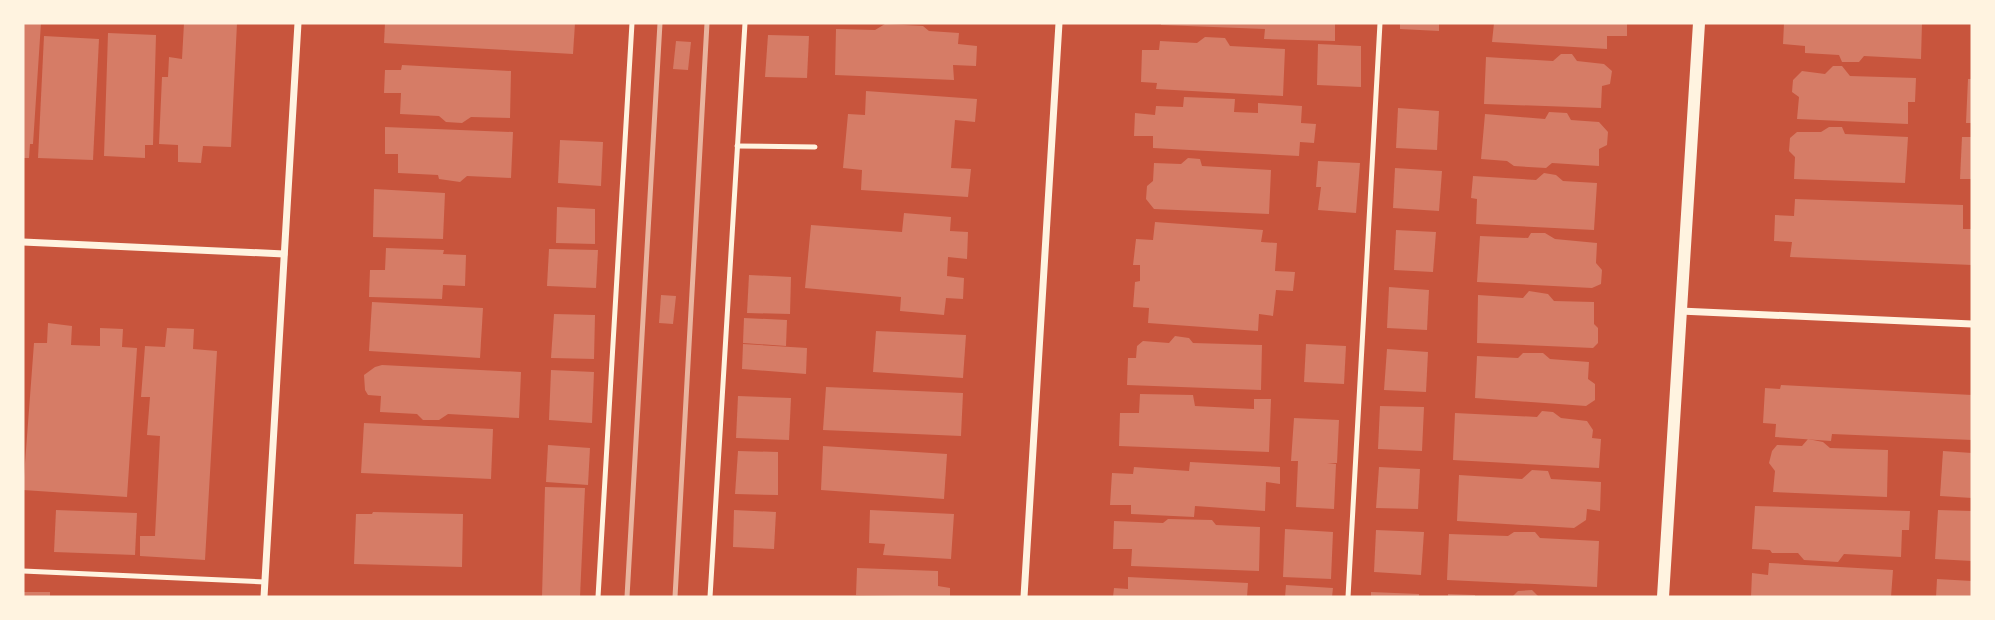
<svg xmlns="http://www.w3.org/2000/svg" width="1995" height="620" font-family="Roboto,sans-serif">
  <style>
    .building { fill: #d67c66 }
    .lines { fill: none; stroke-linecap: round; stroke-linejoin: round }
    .service { stroke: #fff3e0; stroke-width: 5 }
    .minor { stroke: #fff3e0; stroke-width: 7 }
    .tertiary { stroke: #fff3e0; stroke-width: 12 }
    .rail { stroke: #e9b49f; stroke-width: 5 }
  </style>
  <rect width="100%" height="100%" fill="#c8553d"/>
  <g class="building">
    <polygon points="23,23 41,23 33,144 30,144 29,158 23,158"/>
    <polygon points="184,23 237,23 231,147 203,146 201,163 178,162 178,145 159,144 162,77 168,77 169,57 182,59"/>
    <polygon points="385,23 575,23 573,54 384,43"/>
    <polygon points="1161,23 1335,23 1335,41 1264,39 1265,29 1161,25"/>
    <polygon points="1400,23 1439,23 1439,31 1400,29"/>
    <polygon points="1494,23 1627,23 1627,36 1607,36 1607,49 1492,42"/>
    <polygon points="1784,23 1922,23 1921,59 1864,56 1859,62 1842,62 1839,55 1805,53 1805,46 1783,44"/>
    <polygon points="885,24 923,26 929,31 959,33 958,44 977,46 976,66 953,65 954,80 835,75 836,29 875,30"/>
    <polygon points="108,33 156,35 153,145 145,145 145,158 104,156"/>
    <polygon points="768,35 809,36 807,78 765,77"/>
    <polygon points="44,36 99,39 93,160 38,158"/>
    <polygon points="1205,37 1225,38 1230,46 1285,49 1283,96 1156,89 1157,83 1141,82 1142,50 1159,50 1160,41 1197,43"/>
    <polygon points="676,41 691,42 688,70 673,69"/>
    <polygon points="1318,44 1361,46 1361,87 1317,85"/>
    <polygon points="1561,54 1572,54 1577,61 1604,64 1612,71 1610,84 1602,86 1601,108 1484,104 1486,57 1553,61"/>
    <polygon points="402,65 511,71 510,118 471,117 462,123 446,122 439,116 400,114 401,93 384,93 385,70 401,70"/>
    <polygon points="1833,66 1842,66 1850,76 1916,78 1915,102 1908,102 1908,124 1797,119 1799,97 1792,92 1793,80 1802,71 1825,74"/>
    <polygon points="1968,79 1972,79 1972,123 1966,123"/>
    <polygon points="866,91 977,99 975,122 955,120 951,168 971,169 968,197 861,190 862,170 843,168 848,114 865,115"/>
    <polygon points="1184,97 1235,99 1234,112 1258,113 1258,103 1302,106 1301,123 1316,124 1314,143 1300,142 1299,156 1153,148 1153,136 1134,136 1135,113 1155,115 1156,106 1183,107"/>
    <polygon points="1398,108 1439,111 1437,150 1396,148"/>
    <polygon points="1549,112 1567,113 1571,120 1599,122 1608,132 1607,145 1599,149 1599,166 1552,163 1546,168 1514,166 1507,161 1481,159 1485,114 1545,119"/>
    <polygon points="385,127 513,132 511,178 467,176 460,182 439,179 438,175 398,173 398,154 385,154"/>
    <polygon points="1829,127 1842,127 1845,134 1908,137 1905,183 1794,179 1795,157 1789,151 1790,138 1797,132 1821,132"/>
    <polygon points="1962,137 1972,137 1972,179 1960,179"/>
    <polygon points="560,140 603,142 601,186 558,183"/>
    <polygon points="1188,158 1200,159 1202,166 1271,170 1269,214 1154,209 1146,199 1147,186 1153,181 1154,163 1181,164"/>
    <polygon points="1318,161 1360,163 1356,213 1318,210 1321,187 1316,187"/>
    <polygon points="1395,168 1442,171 1439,211 1393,208"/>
    <polygon points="1544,173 1556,175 1563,181 1597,183 1594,230 1476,224 1477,199 1471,198 1473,176 1536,180"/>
    <polygon points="374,189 445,193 443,239 373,237"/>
    <polygon points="1795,199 1963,205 1963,229 1972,229 1972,265 1790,257 1792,242 1774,241 1775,215 1794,216"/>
    <polygon points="557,207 595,209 595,244 556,243"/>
    <polygon points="904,213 951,217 950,231 968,232 967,259 948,257 947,276 964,278 963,299 946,298 944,315 900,311 901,297 805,288 811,225 902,232"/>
    <polygon points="1155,222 1263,230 1261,242 1277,243 1275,271 1295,272 1293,291 1276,290 1273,316 1259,314 1258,331 1148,323 1149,308 1133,307 1135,282 1140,281 1140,265 1133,265 1136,239 1153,240"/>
    <polygon points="1396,230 1436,232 1433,272 1394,270"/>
    <polygon points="1531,233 1545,233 1555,239 1597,243 1596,263 1602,270 1601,284 1592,288 1477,282 1480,236 1528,238"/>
    <polygon points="386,248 444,250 443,254 466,255 465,286 443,285 442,299 369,297 370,270 385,270"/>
    <polygon points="549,249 598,250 596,288 547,286"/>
    <polygon points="749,275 791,277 790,314 747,313"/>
    <polygon points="1389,287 1429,290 1427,330 1387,328"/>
    <polygon points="1529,291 1548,294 1554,301 1594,302 1594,324 1598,328 1598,343 1593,348 1477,343 1478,295 1523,298"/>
    <polygon points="661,295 676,296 673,324 659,323"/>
    <polygon points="372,302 483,308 480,358 369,351"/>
    <polygon points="554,314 595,315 594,359 551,358"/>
    <polygon points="744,318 787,320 786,346 743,343"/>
    <polygon points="48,323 72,326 71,345 100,346 100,328 123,329 122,347 137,348 127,497 23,490 34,343 47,343"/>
    <polygon points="167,328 194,329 193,349 217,351 205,560 140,556 140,536 155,536 160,436 147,435 150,397 141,397 145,346 165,347"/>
    <polygon points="876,331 966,335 963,378 873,372"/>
    <polygon points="1175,336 1189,338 1193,343 1262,345 1261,390 1127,385 1128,358 1136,358 1137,346 1143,341 1169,343"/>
    <polygon points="743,344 807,348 806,374 742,369"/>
    <polygon points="1306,344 1346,346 1344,384 1304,382"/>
    <polygon points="1387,349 1428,352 1426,392 1384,390"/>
    <polygon points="1523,353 1543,353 1550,359 1589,362 1588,379 1595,384 1595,400 1586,406 1475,398 1477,356 1518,358"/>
    <polygon points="382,365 521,372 519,418 448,414 439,420 423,420 417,414 380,412 381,396 368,395 365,390 364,375 375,367"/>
    <polygon points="551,370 594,372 592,423 549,420"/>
    <polygon points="1781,385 1972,395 1972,440 1832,434 1831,441 1775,437 1776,424 1763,423 1765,388 1780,389"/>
    <polygon points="826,387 963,393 961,436 823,430"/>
    <polygon points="1140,394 1193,395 1195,406 1254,409 1254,399 1271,399 1269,452 1119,446 1120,413 1139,413"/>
    <polygon points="738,396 791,398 789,440 736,438"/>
    <polygon points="1380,406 1424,407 1422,451 1378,449"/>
    <polygon points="1542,411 1553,412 1561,418 1587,421 1593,430 1592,438 1601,439 1599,468 1453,460 1455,413 1537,417"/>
    <polygon points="1294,418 1339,420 1337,463 1327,463 1336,464 1334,509 1296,507 1298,461 1291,461"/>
    <polygon points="364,423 493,429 491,479 361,473"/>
    <polygon points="1808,439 1823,442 1830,448 1888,450 1887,497 1773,492 1775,471 1769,463 1772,451 1777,445 1802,446"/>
    <polygon points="548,445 590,448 588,485 546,482"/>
    <polygon points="823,446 947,454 944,499 821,490"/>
    <polygon points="738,451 778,452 778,495 735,494"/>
    <polygon points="1943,451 1972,453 1972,498 1940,496"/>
    <polygon points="1190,462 1280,467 1280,484 1266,482 1265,511 1195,506 1194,517 1131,514 1131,505 1110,505 1112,473 1133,474 1134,467 1189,471"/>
    <polygon points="1379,467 1420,469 1418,509 1376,508"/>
    <polygon points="1532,470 1548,471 1551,479 1601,482 1600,511 1587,509 1586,520 1574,528 1457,521 1459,475 1522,479"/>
    <polygon points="545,487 585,488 580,597 542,597"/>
    <polygon points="1755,506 1910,511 1909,530 1902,530 1901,557 1844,554 1838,562 1804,560 1798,553 1772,553 1770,550 1752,549"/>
    <polygon points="56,510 137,513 135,555 54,552"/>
    <polygon points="734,510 776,512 774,549 733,547"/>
    <polygon points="870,510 954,514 951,559 883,555 885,544 869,543"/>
    <polygon points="1938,510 1972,511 1972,561 1935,559"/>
    <polygon points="373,512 463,514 462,567 354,564 356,514 372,514"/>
    <polygon points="1168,519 1212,520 1216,525 1260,527 1259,571 1131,566 1132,549 1113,549 1114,521 1163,523"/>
    <polygon points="1285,529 1333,532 1331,579 1283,577"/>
    <polygon points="1376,530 1424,532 1421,575 1374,572"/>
    <polygon points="1514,532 1535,532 1540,538 1599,541 1597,587 1447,580 1449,534 1508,536"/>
    <polygon points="1769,563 1893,570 1891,597 1751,597 1752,573 1768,575"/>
    <polygon points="857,568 938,571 938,586 950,588 950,597 856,595"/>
    <polygon points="1128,577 1248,583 1247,597 1113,597 1114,588 1128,589"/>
    <polygon points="1937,579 1972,581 1972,597 1936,597"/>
    <polygon points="1286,585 1333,588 1332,597 1285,597"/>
    <polygon points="1532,590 1539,597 1512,597 1518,591"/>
    <rect x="23" y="592" width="27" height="5"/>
    <polygon points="1371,592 1419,594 1419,597 1371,597"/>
    <polygon points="1448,594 1475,595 1475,597 1448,597"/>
  </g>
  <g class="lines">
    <g class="service">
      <polyline points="737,146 815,147"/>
      <polyline points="23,571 265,582"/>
      <polyline points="598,597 632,23"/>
      <polyline points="710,597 745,23"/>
      <polyline points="1348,597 1380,23"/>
    </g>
    <g class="minor">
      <polyline points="23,242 284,254"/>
      <polyline points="1680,311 1972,324"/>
      <polyline points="264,597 298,23"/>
      <polyline points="1024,597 1059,23"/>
    </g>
    <polyline class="tertiary" points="1663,597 1699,23"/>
    <g class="rail">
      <polyline points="627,597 660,23"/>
      <polyline points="675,597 707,23"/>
    </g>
  </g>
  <rect width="1995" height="620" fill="none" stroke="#fff3e0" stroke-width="49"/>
</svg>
